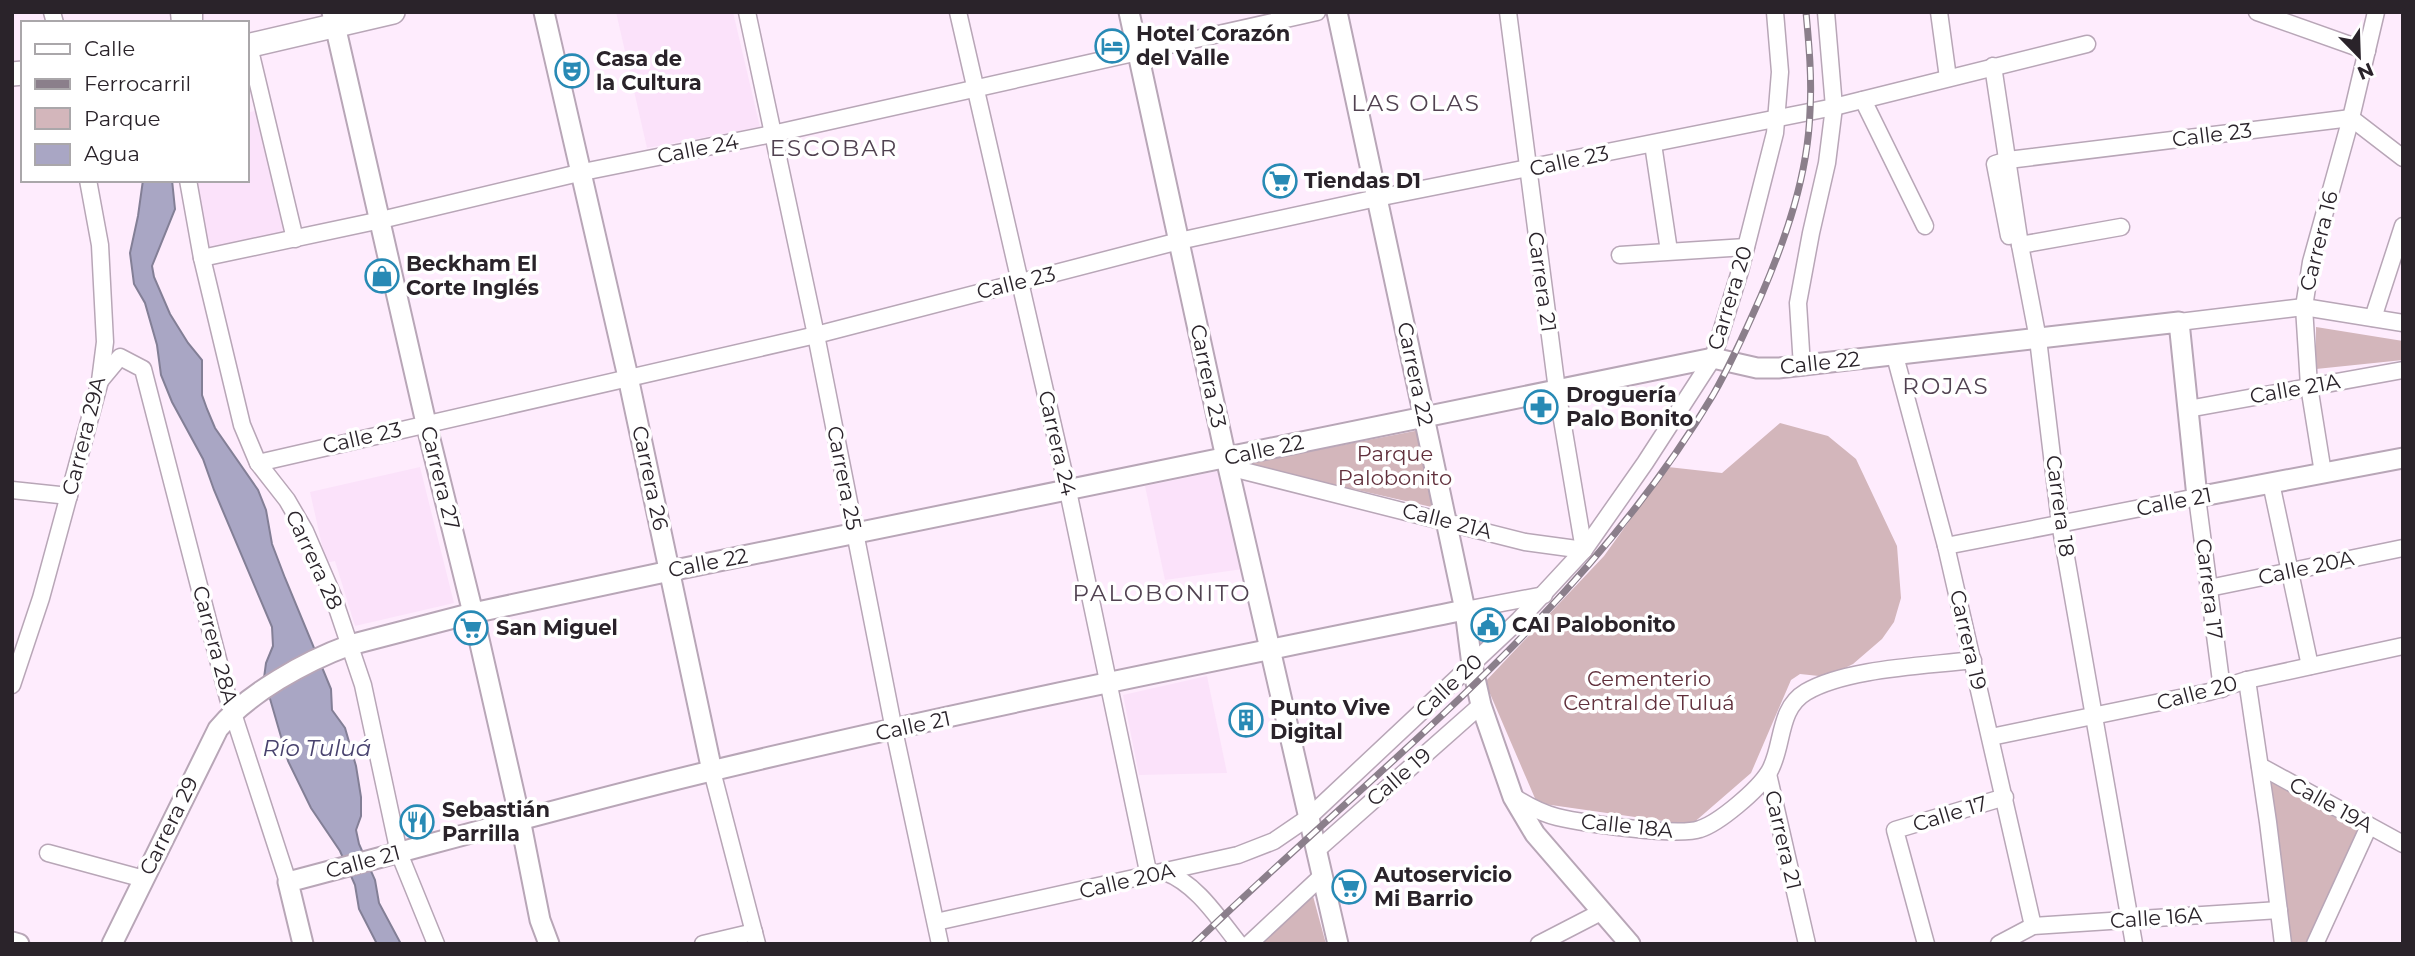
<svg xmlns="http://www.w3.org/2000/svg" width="2415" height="956" font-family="Montserrat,sans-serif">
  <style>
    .built { fill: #fbe2fa }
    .green { fill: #d3b6bb }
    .water { fill: #a9a6c4; stroke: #837f96; stroke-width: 2 }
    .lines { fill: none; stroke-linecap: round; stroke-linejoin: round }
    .minor-casing { stroke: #b8a6b7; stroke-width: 19 }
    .tertiary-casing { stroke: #b8a6b7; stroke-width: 23 }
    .secondary-casing { stroke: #b8a6b7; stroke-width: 26 }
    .minor { stroke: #fff; stroke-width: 16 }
    .tertiary { stroke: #fff; stroke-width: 19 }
    .secondary { stroke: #fff; stroke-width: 23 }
    .rail-casing { stroke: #8b7f8b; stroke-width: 7 }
    .rail { stroke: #fff; stroke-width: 4.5; stroke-dasharray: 13; stroke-linecap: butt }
    .labels { text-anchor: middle; stroke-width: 7; stroke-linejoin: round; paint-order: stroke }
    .poi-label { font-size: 21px; font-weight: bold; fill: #2a232a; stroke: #fff; text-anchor: start }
    .street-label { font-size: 21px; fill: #2a232a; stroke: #fff }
    .park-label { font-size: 21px; fill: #61303c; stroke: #fff }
    .neighbourhood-label { font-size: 23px; letter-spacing: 2px; fill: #514251; stroke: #fff }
    .water-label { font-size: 23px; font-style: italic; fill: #48426e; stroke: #fff }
  </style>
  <rect width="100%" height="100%" fill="#feecfd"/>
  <g class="built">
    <polygon points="616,12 733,12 760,127 647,148"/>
    <polygon points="258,110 285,233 208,249 193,180 247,180 247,113"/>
    <polygon points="420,467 454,603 355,626 335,561 326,563 310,492"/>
    <polygon points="1218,471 1243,569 1165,580 1145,486"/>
    <polygon points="1207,676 1227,773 1139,775 1123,695"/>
  </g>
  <g class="green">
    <polygon points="2316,327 2403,341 2403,360 2316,369"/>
    <polygon points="1780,423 1828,436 1856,459 1897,546 1901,598 1894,622 1882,639 1853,664 1837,672 1819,676 1800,674 1791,680 1751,773 1691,825 1537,803 1485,682 1604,556 1668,467 1722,473"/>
    <polygon points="1420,430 1436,508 1244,464"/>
    <polygon points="2271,781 2359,831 2307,944 2290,944"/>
    <polygon points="1313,896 1326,944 1261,944"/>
  </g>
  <polygon class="water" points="143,180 172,180 175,209 152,266 154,277 170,314 188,343 202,360 202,395 207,409 215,428 258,490 266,510 272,544 285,578 331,689 332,710 345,728 356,766 361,797 361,816 356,830 359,844 375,880 379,903 401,944 377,944 359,909 355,885 340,851 311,808 288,761 264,678 266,663 273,646 272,627 214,490 203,459 172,402 161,375 157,345 145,303 134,284 130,253 138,216"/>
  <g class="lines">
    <defs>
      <g id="minor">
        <polyline points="52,12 55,23"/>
        <polyline points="179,12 180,23"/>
        <polyline points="194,12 194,23"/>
        <polyline points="747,12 816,335 894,730 940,944"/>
        <polyline points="958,12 1068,491 1149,876"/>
        <polyline points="1508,12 1557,390 1584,550"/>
        <polyline points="1939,12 1948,78"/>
        <polyline points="2257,12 2367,51"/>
        <polyline points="249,46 295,239"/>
        <polyline points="1993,66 2020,245 2038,339 2060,523 2134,944"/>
        <polyline points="1863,100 1925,226"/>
        <polyline points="1653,144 1669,251"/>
        <polyline points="188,180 202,258 242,425 258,463 287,500 305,531 333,596 363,685 399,853 436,944"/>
        <polyline points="2009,236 1995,164 2008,160 2351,118 2403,158"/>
        <polyline points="2020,245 2121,227"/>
        <polyline points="1620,255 1746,247"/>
        <polyline points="202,258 381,220 583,172 772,134 1317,12"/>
        <polyline points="2373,318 2403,226"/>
        <polyline points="2179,322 2304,307 2403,323"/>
        <polyline points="1895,356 1946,546 2033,926"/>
        <polyline points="1802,367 1798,303 1811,233 1827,163 1834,107 1826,12"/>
        <polyline points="100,381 120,357 143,369 228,698 288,882"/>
        <polyline points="2188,409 2403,370"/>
        <polyline points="258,463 816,335 1179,241 1377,198 1834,107 2087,44"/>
        <polyline points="1228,467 1525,542 1584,550"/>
        <polyline points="2323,473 2309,386 2304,307 2311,262 2351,118 2376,12"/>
        <polyline points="2271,483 2310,666"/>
        <polyline points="12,490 69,496"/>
        <polyline points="1946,546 2197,497 2222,689"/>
        <polyline points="2209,588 2403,548"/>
        <polyline points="1465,610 1544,595"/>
        <polyline points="2247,680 2268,822 2283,944"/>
        <polyline points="12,685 41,598 100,381 105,342 100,245 88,180"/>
        <polyline points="1991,737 2209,692 2247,680 2403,646"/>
        <polyline points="2260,766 2403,844"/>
        <polyline points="712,771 757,944"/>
        <polyline points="1768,774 1807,944"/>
        <path d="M1514 797C1528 806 1541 813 1557 817 1582 823 1678 837 1700 829 1719 823 1758 790 1769 772 1784 747 1777 709 1806 692 1847 668 1926 666 1973 660"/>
        <polyline points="1317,850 1481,705"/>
        <polyline points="48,853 144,879"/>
        <path d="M1165 872C1197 884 1218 918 1239 944"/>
        <polyline points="936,922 1238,855 1274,841 1309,817 1519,620 1584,550 1645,463 1713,358 1740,271 1775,133 1780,72 1775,12"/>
        <polyline points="703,944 754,932"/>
        <polyline points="1249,944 1323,875"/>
        <polyline points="1539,944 1601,912"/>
        <polyline points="1926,944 1895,830 2005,797"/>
        <polyline points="1999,944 2033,926 2279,910"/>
        <polyline points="2315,944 2369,826"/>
      </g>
      <g id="tertiary">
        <polyline points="332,12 426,423 473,613 520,819 540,920 549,944"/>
        <polyline points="544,12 628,377 712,771"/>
        <polyline points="1129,12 1226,458 1338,944"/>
        <polyline points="1337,12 1424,417 1465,610 1472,665 1481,705 1513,797 1535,834 1630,944"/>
        <polyline points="12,942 19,944"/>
        <path d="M112 944 218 729C248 693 306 661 350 645L473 613 670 571 1713 358 1757 368H1778L2179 322 2197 497 2403 458"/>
        <path d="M303 944 288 882C429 845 569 805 711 771 960 711 1213 661 1465 610"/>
      </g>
      <g id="secondary">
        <polyline points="247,46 393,12"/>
        <polyline points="12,74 23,73"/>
      </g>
    </defs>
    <use href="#minor" class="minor-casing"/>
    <use href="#tertiary" class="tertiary-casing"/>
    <use href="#secondary" class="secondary-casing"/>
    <use href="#minor" class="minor"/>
    <use href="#tertiary" class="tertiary"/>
    <use href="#secondary" class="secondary"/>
    <defs>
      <path id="rail" d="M1194 944C1375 769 1583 614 1713 395 1731 364 1746 330 1761 296 1786 238 1808 175 1810 111 1812 78 1809 45 1806 12"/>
    </defs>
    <use href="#rail" class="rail-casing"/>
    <use href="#rail" class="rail"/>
  </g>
  <defs>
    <symbol id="hotel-ring" viewBox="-11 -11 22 22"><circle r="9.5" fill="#fff" stroke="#288ab5" stroke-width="1.5"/><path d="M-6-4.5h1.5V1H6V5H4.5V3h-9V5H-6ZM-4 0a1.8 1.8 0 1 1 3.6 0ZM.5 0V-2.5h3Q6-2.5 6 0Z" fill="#288ab5"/></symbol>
    <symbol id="theatre-ring" viewBox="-11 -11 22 22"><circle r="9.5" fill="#fff" stroke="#288ab5" stroke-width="1.5"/><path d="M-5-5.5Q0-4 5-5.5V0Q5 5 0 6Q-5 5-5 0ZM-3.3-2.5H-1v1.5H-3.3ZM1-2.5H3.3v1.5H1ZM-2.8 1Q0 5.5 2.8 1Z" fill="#288ab5"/></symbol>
    <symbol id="supermarket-ring" viewBox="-11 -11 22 22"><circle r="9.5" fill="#fff" stroke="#288ab5" stroke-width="1.5"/><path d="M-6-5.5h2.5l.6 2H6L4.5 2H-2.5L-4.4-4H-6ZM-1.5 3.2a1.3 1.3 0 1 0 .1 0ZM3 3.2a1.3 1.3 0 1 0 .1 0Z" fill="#288ab5"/></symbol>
    <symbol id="shop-ring" viewBox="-11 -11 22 22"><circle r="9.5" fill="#fff" stroke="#288ab5" stroke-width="1.5"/><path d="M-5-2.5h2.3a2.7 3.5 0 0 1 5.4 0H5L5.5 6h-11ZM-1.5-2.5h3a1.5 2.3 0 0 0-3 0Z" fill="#288ab5"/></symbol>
    <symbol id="pharmacy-ring" viewBox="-11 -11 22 22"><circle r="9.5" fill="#fff" stroke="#288ab5" stroke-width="1.5"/><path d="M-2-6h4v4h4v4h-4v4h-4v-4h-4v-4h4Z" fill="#288ab5"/></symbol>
    <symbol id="civic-ring" viewBox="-11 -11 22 22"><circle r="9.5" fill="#fff" stroke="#288ab5" stroke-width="1.5"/><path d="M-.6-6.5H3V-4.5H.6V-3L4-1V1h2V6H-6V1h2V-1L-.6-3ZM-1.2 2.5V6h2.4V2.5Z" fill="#288ab5"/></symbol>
    <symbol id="building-ring" viewBox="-11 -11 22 22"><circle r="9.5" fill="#fff" stroke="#288ab5" stroke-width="1.5"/><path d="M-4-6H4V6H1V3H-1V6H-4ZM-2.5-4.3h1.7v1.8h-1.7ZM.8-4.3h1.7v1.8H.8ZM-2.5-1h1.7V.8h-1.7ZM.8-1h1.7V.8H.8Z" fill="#288ab5"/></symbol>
    <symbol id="restaurant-ring" viewBox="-11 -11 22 22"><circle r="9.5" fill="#fff" stroke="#288ab5" stroke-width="1.5"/><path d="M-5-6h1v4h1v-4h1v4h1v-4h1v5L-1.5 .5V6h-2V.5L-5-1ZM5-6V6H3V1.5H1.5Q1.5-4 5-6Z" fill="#288ab5"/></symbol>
  </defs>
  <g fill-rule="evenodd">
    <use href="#hotel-ring" x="1093" y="27" width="38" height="38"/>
    <use href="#theatre-ring" x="553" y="52" width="38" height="38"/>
    <use href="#supermarket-ring" x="1261" y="162" width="38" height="38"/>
    <use href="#shop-ring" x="363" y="257" width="38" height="38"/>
    <use href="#pharmacy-ring" x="1522" y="388" width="38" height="38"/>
    <use href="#civic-ring" x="1469" y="606" width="38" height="38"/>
    <use href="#supermarket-ring" x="452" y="609" width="38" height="38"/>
    <use href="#building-ring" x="1227" y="701" width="38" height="38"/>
    <use href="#restaurant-ring" x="398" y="803" width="38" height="38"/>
    <use href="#supermarket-ring" x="1330" y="868" width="38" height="38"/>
  </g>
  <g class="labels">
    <g class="poi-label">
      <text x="1136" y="41">Hotel Corazón<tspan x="1136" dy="24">del Valle</tspan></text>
      <text x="596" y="66">Casa de<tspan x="596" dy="24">la Cultura</tspan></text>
      <text x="1304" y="188">Tiendas D1</text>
      <text x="406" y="271">Beckham El<tspan x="406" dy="24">Corte Inglés</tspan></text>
      <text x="1566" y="402">Droguería<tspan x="1566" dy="24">Palo Bonito</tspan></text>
      <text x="1512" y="632">CAI Palobonito</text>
      <text x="496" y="635">San Miguel</text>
      <text x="1270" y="715">Punto Vive<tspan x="1270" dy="24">Digital</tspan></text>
      <text x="442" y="817">Sebastián<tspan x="442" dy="24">Parrilla</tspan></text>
      <text x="1374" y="882">Autoservicio<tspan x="1374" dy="24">Mi Barrio</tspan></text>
    </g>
    <g class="street-label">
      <text transform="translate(2212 135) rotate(-7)" y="7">Calle 23</text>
      <text transform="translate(698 149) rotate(-11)" y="7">Calle 24</text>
      <text transform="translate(1569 161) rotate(-12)" y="7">Calle 23</text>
      <text transform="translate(2319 241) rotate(-76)" y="7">Carrera 16</text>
      <text transform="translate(1542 282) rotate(82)" y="7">Carrera 21</text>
      <text transform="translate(1016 283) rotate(-14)" y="7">Calle 23</text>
      <text transform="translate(1730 298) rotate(-73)" y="7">Carrera 20</text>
      <text transform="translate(1820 363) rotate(-6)" y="7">Calle 22</text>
      <text transform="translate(1415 374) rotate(78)" y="7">Carrera 22</text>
      <text transform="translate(1208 376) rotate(78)" y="7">Carrera 23</text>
      <text transform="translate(2295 389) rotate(-10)" y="7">Calle 21A</text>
      <text transform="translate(84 436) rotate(-76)" y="7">Carrera 29A</text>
      <text transform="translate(362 438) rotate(-13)" y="7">Calle 23</text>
      <text transform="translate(1057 443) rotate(77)" y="7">Carrera 24</text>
      <text transform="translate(1264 450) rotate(-12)" y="7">Calle 22</text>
      <text transform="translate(440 478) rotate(76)" y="7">Carrera 27</text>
      <text transform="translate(650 478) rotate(78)" y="7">Carrera 26</text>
      <text transform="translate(844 478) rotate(79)" y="7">Carrera 25</text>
      <text transform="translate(2174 502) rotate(-11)" y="7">Calle 21</text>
      <text transform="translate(2060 506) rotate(82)" y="7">Carrera 18</text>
      <text transform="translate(1447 521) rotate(14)" y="7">Calle 21A</text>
      <text transform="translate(314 560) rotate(65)" y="7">Carrera 28</text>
      <text transform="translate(708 563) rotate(-11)" y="7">Calle 22</text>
      <text transform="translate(2306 568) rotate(-12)" y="7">Calle 20A</text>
      <text transform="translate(2209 589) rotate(83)" y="7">Carrera 17</text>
      <text transform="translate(1968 640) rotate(77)" y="7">Carrera 19</text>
      <text transform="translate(215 645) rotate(75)" y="7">Carrera 28A</text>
      <text transform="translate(1449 686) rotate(-43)" y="7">Calle 20</text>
      <text transform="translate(2197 693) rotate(-15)" y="7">Calle 20</text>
      <text transform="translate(913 726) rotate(-12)" y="7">Calle 21</text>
      <text transform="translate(1399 777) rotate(-41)" y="7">Calle 19</text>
      <text transform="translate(2331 805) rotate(29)" y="7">Calle 19A</text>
      <text transform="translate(1950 814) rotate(-17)" y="7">Calle 17</text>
      <text transform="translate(169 826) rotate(-64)" y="7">Carrera 29</text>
      <text transform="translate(1627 826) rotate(6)" y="7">Calle 18A</text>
      <text transform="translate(1783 840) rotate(77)" y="7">Carrera 21</text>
      <text transform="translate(363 862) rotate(-15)" y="7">Calle 21</text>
      <text transform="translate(1127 881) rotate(-13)" y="7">Calle 20A</text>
      <text transform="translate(2156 918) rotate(-4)" y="7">Calle 16A</text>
    </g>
    <g class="park-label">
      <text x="1395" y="461">Parque<tspan x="1395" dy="24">Palobonito</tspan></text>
      <text x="1649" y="686">Cementerio<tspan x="1649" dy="24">Central de Tuluá</tspan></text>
    </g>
    <g class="neighbourhood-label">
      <text x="1416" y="111">LAS OLAS</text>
      <text x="834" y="156">ESCOBAR</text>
      <text x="1946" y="394">ROJAS</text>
      <text x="1162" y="601">PALOBONITO</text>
    </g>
    <g class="water-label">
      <text x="317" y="756">Río Tuluá</text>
    </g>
  </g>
  <rect width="2415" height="956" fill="none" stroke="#2a232a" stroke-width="28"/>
  <rect x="21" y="21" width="228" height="161" fill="#ffffff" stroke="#aaa7aa" stroke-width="2"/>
  <rect x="35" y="44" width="35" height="10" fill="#ffffff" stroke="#aaa7aa" stroke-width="2"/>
  <text x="84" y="56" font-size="21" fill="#2a232a">Calle</text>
  <rect x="35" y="79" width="35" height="10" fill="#8b7f8b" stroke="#aaa7aa" stroke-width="2"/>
  <text x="84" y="91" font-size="21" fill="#2a232a">Ferrocarril</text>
  <rect x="35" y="108" width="35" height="21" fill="#d3b6bb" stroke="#aaa7aa" stroke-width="2"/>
  <text x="84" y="126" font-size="21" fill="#2a232a">Parque</text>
  <rect x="35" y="144" width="35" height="21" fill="#a9a6c4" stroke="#aaa7aa" stroke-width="2"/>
  <text x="84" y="161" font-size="21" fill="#2a232a">Agua</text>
  <g transform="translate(2359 56) rotate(157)" stroke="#ffffff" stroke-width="5" paint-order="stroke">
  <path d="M0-5L12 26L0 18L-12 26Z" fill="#2a232a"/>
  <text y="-10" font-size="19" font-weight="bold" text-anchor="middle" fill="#2a232a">N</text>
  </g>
</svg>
